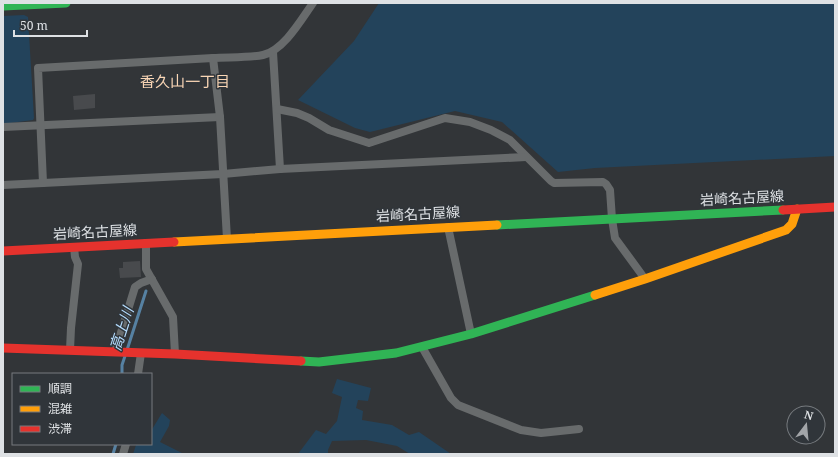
<svg xmlns="http://www.w3.org/2000/svg" width="838" height="457" font-family="'Noto Serif','Noto Sans JP',serif">
  <style>
    .green { fill: #23435b }
    .lines { fill: none; stroke-linecap: round; stroke-linejoin: round }
    .stream { stroke: #5681a2; stroke-width: 3 }
    .building { fill: #484a4d }
    .street { stroke: #686b6c; stroke-width: 8 }
    .fast { stroke: #30b455; stroke-width: 9 }
    .slow { stroke: #ff9f0a; stroke-width: 9 }
    .jam { stroke: #e5322d; stroke-width: 9 }
    .labels { text-anchor: middle; stroke-width: 3; stroke-linejoin: round; paint-order: stroke }
    .street-label { font-size: 14px; fill: #dee1e4; stroke: #30353a }
    .neighbourhood-label { font-size: 15px; fill: #f9d5b4; stroke: #30353a }
    .water-label { font-size: 15px; font-style: italic; fill: #b4dcfe; stroke: #30353a }
  </style>
  <rect width="100%" height="100%" fill="#323538"/>
  <g class="green">
    <polygon points="379,3 835,3 835,156 595,168 558,172 502,122 455,111 370,132 355,128 298,100 354,41"/>
    <polygon points="24,15 28,17 34,118 33,120 3,124 3,16"/>
    <polygon points="337,379 371,388 368,401 358,400 356,408 363,411 362,420 392,425 409,435 419,432 451,454 410,454 397,446 366,440 332,441 328,450 328,454 298,454 316,430 326,434 337,421 342,397 332,393"/>
    <polygon points="162,413 170,420 169,426 160,442 184,454 133,454 136,445 151,444 151,431"/>
  </g>
  <g class="lines">
    <g class="stream">
      <polyline points="127,350 146,291"/>
      <polyline points="122,374 122,365 125,356"/>
      <polyline points="113,454 116,444"/>
    </g>
  </g>
  <g class="building">
    <polygon points="95,94 95,108 74,110 73,96"/>
    <polygon points="140,261 141,277 120,278 119,268 123,268 123,262"/>
  </g>
  <g class="lines">
    <g class="street">
      <polyline points="273,52 280,169"/>
      <polyline points="277,109 297,113 309,118 329,130 369,143 445,118 470,122 491,130 510,140 551,181 554,183 603,182 606,184 610,190 612,219 615,238 645,279"/>
      <polyline points="3,127 220,117"/>
      <polyline points="43,183 38,68 213,58"/>
      <polyline points="3,185 223,174 280,169 526,157"/>
      <polyline points="448,227 471,334"/>
      <path d="M227 239 220 117 213 58C227 57 250 58 263 55 284 50 301 20 313 3"/>
      <polyline points="146,243 146,269 173,317 175,354"/>
      <polyline points="422,347 451,398 458,405 521,430 541,433 579,429"/>
      <polyline points="70,350 71,328 78,264 75,257 74,247"/>
      <polyline points="115,352 135,287 141,283 152,279"/>
      <polyline points="138,374 141,353"/>
      <polyline points="123,454 126,444"/>
    </g>
    <g class="fast">
      <polyline points="3,6 66,3"/>
      <polyline points="497,225 783,210"/>
      <polyline points="301,361 319,362 396,353 471,334 595,295"/>
    </g>
    <g class="slow">
      <polyline points="174,242 497,225"/>
      <polyline points="595,295 645,279 786,230 792,224 797,209"/>
    </g>
    <g class="jam">
      <polyline points="783,210 835,207"/>
      <polyline points="3,251 174,242"/>
      <polyline points="3,348 175,354 301,361"/>
    </g>
  </g>
  <g class="labels">
    <g class="street-label">
      <text transform="translate(742 198) rotate(-3)" y="5">岩崎名古屋線</text>
      <text transform="translate(418 214) rotate(-3)" y="5">岩崎名古屋線</text>
      <text transform="translate(95 232) rotate(-3)" y="5">岩崎名古屋線</text>
    </g>
    <g class="neighbourhood-label">
      <text x="185" y="87">香久山一丁目</text>
    </g>
    <g class="water-label">
      <text transform="translate(122 329) rotate(-72)" y="5">高上川</text>
    </g>
  </g>
  <rect width="838" height="457" fill="none" stroke="#dee1e4" stroke-width="8"/>
  <rect x="12" y="373" width="140" height="72" fill="#30353a" stroke="#767a7e"/>
  <rect x="20" y="386" width="20" height="6" fill="#30b455" stroke="#767a7e"/>
  <text x="48" y="393" font-size="12" fill="#dee1e4">順調</text>
  <rect x="20" y="406" width="20" height="6" fill="#ff9f0a" stroke="#767a7e"/>
  <text x="48" y="413" font-size="12" fill="#dee1e4">混雑</text>
  <rect x="20" y="426" width="20" height="6" fill="#e5322d" stroke="#767a7e"/>
  <text x="48" y="433" font-size="12" fill="#dee1e4">渋滞</text>
  <g transform="translate(806 425) rotate(16)"><circle r="19" fill="#30353a" stroke="#767a7e"/>
  <path d="M0-3L7 15L0 10L-7 15Z" fill="#a2a5a8"/>
  <text y="-6" font-size="11" font-weight="bold" text-anchor="middle" fill="#dee1e4">N</text>
  </g>
  <path d="M14 30v6h73v-6" fill="none" stroke="#dee1e4" stroke-width="2"/>
  <text x="20" y="30" font-size="12" fill="#dee1e4" stroke="#30353a" stroke-width="3" paint-order="stroke">50 m</text>
</svg>
